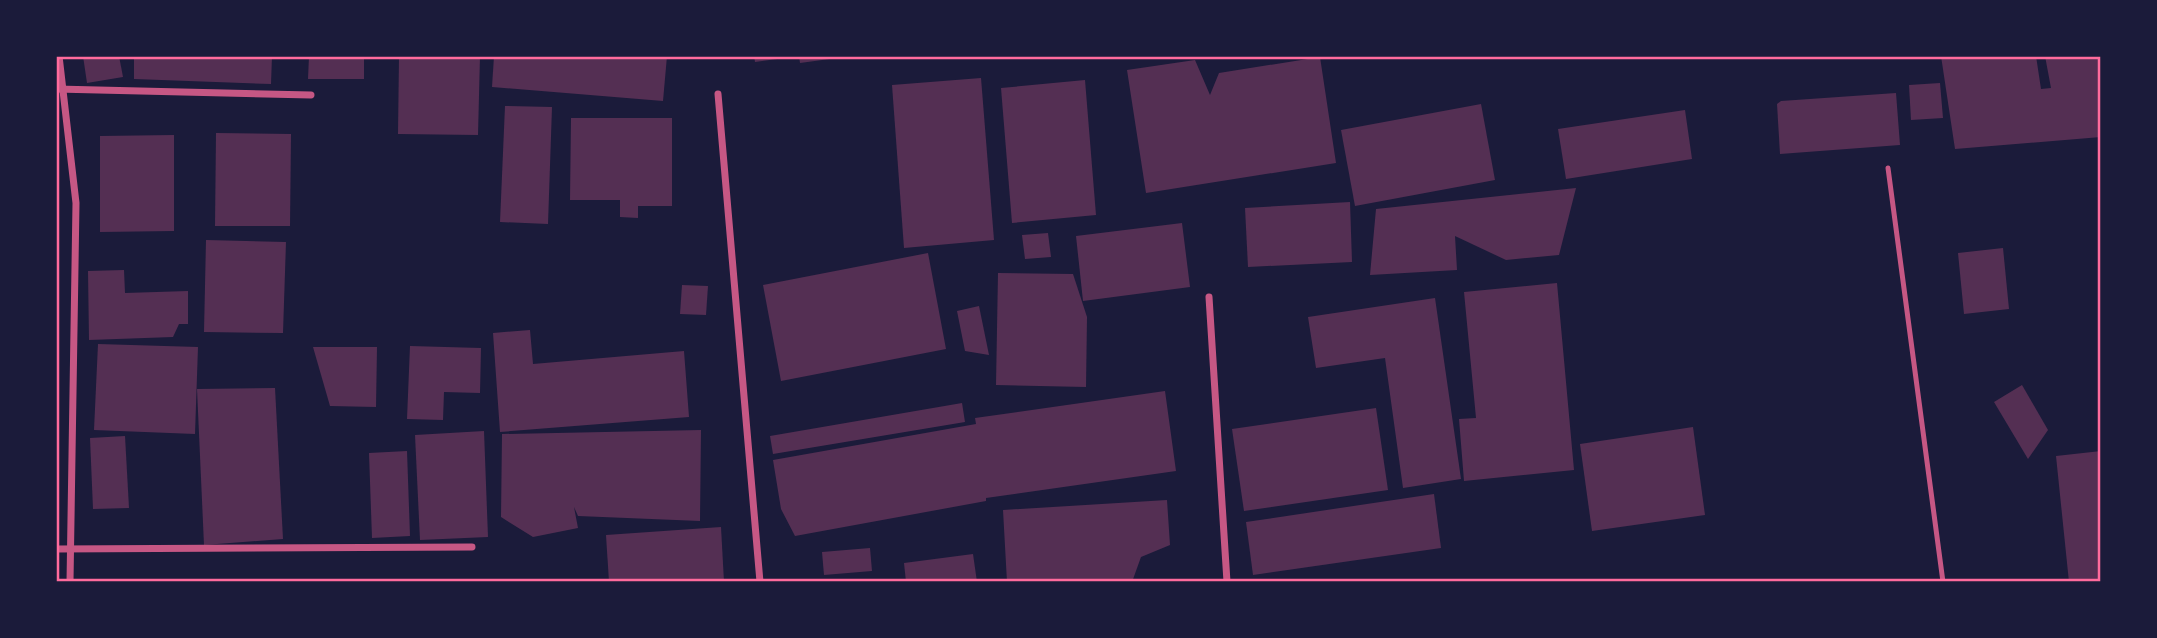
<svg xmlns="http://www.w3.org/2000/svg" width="2157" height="638" font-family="'Source Serif 4',serif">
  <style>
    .building { fill: #542f53 }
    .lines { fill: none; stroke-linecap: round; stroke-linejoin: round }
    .service { stroke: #c65784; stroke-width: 5 }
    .minor { stroke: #c65784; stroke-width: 7 }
    .neatline { fill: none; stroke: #ff6b9d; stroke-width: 2.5 }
  </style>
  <rect width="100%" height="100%" fill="#1b1b3a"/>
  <g class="building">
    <polygon points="83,56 119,56 123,77 87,83"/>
    <polygon points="134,56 272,56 271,84 134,79"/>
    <polygon points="309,56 364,56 364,79 308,79"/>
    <polygon points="399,56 480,56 478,135 398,134"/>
    <polygon points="494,56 667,56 663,101 492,87"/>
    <polygon points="754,56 785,56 785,58 755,62"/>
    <polygon points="799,56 837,56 837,58 800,63"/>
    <polygon points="1941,56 2036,56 2041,89 2051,88 2045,56 2101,56 2101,137 1955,149"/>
    <polygon points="1320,57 1336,163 1146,193 1127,70 1195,60 1210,95 1219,73"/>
    <polygon points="981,78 994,240 904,248 892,85"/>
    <polygon points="1085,80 1096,215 1012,223 1001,88"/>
    <polygon points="1940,83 1943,118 1911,120 1909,85"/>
    <polygon points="1896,93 1900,145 1780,154 1777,104 1781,101"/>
    <polygon points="1481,104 1495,180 1355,206 1341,130"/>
    <polygon points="505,106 552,107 548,224 500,222"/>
    <polygon points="1685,110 1692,159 1566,179 1558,129"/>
    <polygon points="571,118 672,118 672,206 638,206 638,218 620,217 620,200 570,200"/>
    <polygon points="216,133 291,134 290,226 215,226"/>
    <polygon points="174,135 174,231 100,232 100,136"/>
    <polygon points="1576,188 1559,255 1506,260 1455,236 1457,270 1370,275 1376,209"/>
    <polygon points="1350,202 1352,262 1248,267 1245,208"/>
    <polygon points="1182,223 1190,287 1083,301 1076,236"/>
    <polygon points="1048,233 1051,257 1025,259 1022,235"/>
    <polygon points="206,240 286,242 283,333 204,332"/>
    <polygon points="2003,248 2009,309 1964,314 1958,253"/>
    <polygon points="928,253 946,349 781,381 763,285"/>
    <polygon points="124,270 125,293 188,291 188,324 179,324 173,337 89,340 88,271"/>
    <polygon points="998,273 1073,274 1087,317 1086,387 996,385"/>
    <polygon points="1557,283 1574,470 1464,481 1459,419 1476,418 1464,292"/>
    <polygon points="682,285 708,286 706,315 680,314"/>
    <polygon points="1435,298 1461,479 1403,488 1385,358 1316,368 1308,317"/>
    <polygon points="979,306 989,355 965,351 957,311"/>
    <polygon points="530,330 533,364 684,351 689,417 500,432 493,333"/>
    <polygon points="98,344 198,347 195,434 94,430"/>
    <polygon points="410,346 481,348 480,393 444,392 443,420 407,419"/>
    <polygon points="313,347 377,347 376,407 330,406"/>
    <polygon points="2022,385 2048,430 2028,459 1994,402"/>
    <polygon points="275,388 283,539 204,545 197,389"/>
    <polygon points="1165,391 1176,471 986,498 986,501 795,536 781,509 773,460 976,424 975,418"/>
    <polygon points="962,403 965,422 773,454 770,436"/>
    <polygon points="1376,408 1388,490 1244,511 1232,429"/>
    <polygon points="1693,427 1705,515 1592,531 1580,444"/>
    <polygon points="701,430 700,521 578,516 574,507 578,528 533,537 501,517 502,434"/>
    <polygon points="484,431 488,537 420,540 415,435"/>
    <polygon points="125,436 129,508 93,509 90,438"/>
    <polygon points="407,451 410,536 372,538 369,453"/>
    <polygon points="2101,451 2101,582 2069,582 2056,456"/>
    <polygon points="1434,494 1441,548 1253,575 1246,522"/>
    <polygon points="1167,500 1170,545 1141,557 1132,582 1007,582 1003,510"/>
    <polygon points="721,527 724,582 609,582 606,535"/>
    <polygon points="870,548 872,571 824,575 822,552"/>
    <polygon points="973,554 977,582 906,582 904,563"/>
  </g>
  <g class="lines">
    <polyline class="service" points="1888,168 1943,582"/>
    <g class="minor">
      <polyline points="59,56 76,203 70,582"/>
      <polyline points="56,89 311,95"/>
      <polyline points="718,94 760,582"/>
      <polyline points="1209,297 1227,582"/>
      <polyline points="56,549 472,547"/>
    </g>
  </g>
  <rect width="2157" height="638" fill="none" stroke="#1b1b3a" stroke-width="116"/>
  <rect x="58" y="58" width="2041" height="522" class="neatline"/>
</svg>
